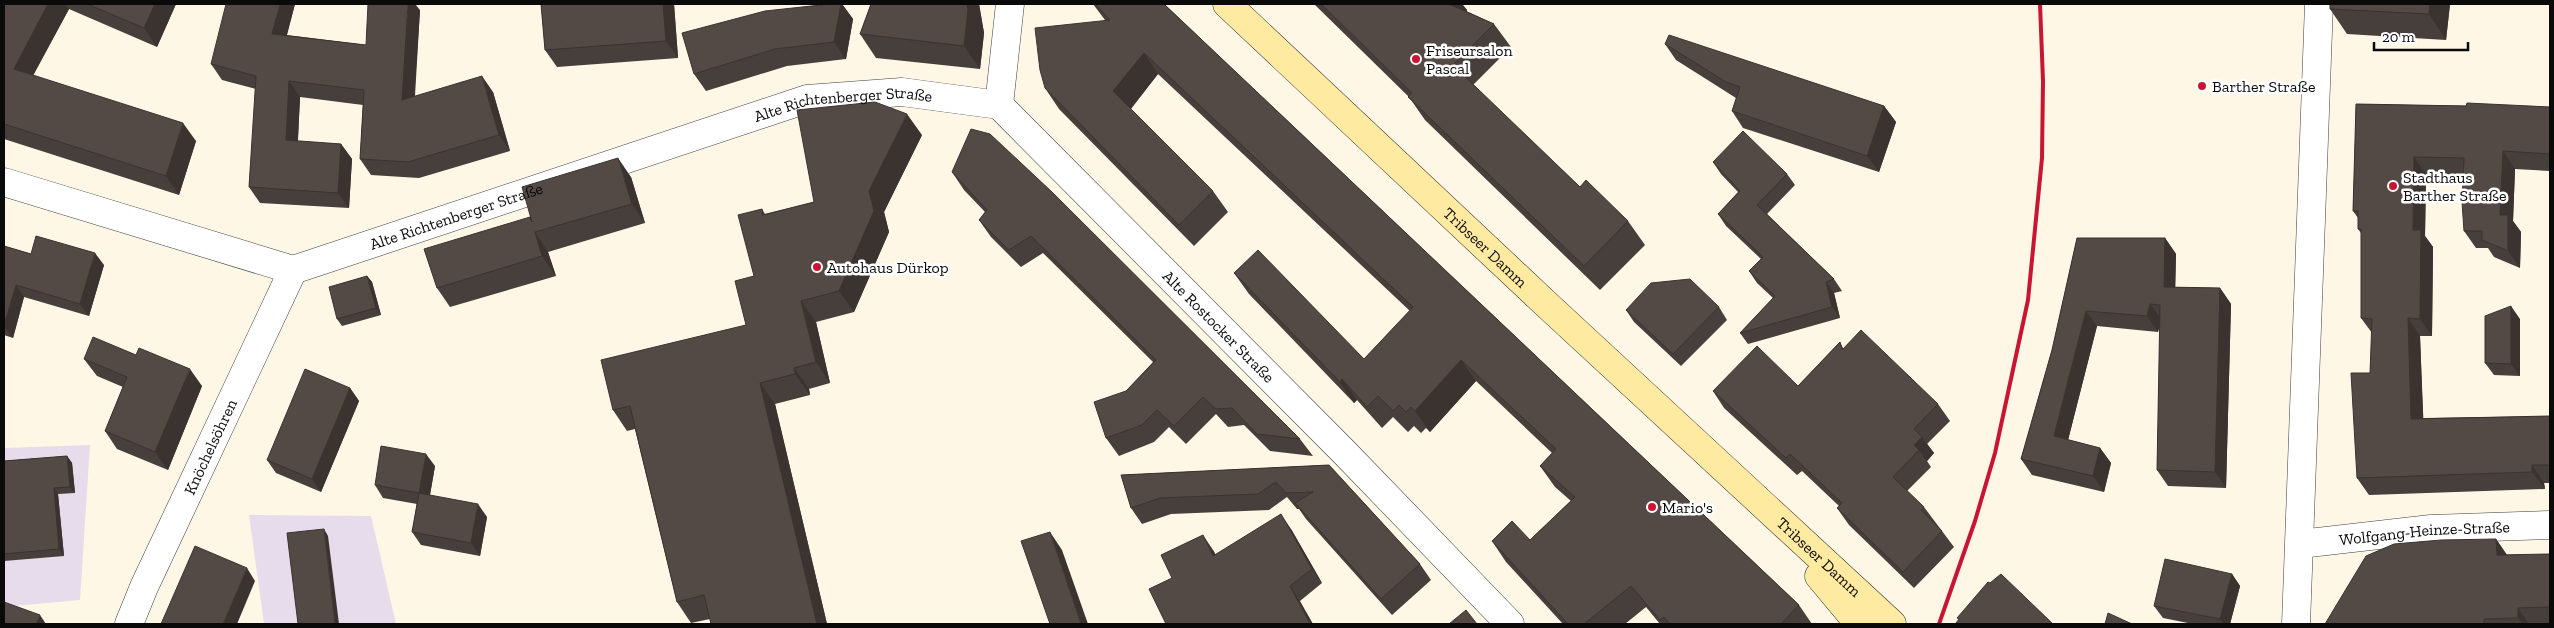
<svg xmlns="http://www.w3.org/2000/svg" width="2554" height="628" font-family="'Zilla Slab',serif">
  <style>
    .industrial { fill: #e7dceb }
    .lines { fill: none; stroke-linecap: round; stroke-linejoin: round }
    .street-casing { stroke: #3d3d3d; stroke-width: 29 }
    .secondary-casing { stroke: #2c2c2c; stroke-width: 29 }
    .street { stroke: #fff; stroke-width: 28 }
    .secondary { stroke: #ffeaa1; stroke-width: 28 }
    .rail { stroke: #c71532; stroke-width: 4 }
    .wall { fill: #473f3b }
    .shaded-wall { fill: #3a3330 }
    .building { fill: #534945; stroke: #3a3330 }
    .poi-dot { fill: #c71532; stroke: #fff; stroke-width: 2 }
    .labels { text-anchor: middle; stroke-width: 5; stroke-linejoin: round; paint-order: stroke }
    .poi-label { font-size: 16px; fill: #0a0a0a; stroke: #fff; text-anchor: start }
    .street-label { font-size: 16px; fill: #0a0a0a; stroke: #fff }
  </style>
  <rect width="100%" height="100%" fill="#fff7e6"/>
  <g class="industrial">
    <polygon points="90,445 80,600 4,607 4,448"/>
    <polygon points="249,515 371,516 396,624 264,624"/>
  </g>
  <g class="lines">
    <defs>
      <g id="street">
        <path id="s1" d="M999 105 1345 453 1510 624"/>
        <polyline points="999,105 1010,4"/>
        <path id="s2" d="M4 182 293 270 807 99 902 92 999 105"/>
        <path id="s3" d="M2300 544 2431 529 2550 525"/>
        <path id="s4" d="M129 624 144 587 293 270"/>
        <polyline points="2296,624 2319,4"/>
      </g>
      <g id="secondary">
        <path id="s5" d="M1227 4 1545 303 1892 624"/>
        <polyline points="1819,576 1859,624"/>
      </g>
    </defs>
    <use href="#street" class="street-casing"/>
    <use href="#secondary" class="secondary-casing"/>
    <use href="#street" class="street"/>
    <use href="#secondary" class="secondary"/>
    <polyline class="rail" points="1939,624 1975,521 1995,453 2028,300 2042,158 2043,81 2040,4"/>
  </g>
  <g class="wall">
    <polygon points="5,4 176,4 157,47 69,9 33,75 196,141 179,195 4,139 4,6"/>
    <polygon points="295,4 287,35 366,45 420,10 415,96 493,92 510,151 419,178 371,175 360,159 363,105 300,97 298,141 341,144 352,159 349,208 260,203 249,187 256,89 222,80 211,64"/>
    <polygon points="541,4 674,4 678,58 557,67 545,50"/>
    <polygon points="830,4 842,4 853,19 846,59 787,66 706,91 694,74"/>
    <polygon points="871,4 979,4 984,33 980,69 876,58 860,34"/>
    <polygon points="1093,4 1164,4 1799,605 1812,624 1660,624 1646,607 1625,624 1563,624 1506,562 1492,541 1530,540 1571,501 1555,487 1540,466 1552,453 1476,381 1430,432 1426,428 1421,433 1414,426 1408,432 1393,417 1382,428 1357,400 1354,403 1249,294 1234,273 1364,359 1410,311 1158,74 1131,109 1213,191 1228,212 1194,246 1059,109 1045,88 1105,20"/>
    <polygon points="1314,4 1462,4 1467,10 1466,11 1494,24 1511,47 1473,85 1580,187 1628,221 1645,245 1600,290 1425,120 1409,97"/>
    <polygon points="2330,4 2450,4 2446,40 2347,34 2330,9"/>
    <polygon points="1665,44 1884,106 1896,122 1879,172 1743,128 1732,111 1736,98 1676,60"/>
    <polygon points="2356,104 2550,107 2550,171 2515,169 2513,221 2521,232 2520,268 2494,257 2488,248 2476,248 2464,231 2463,175 2426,174 2425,236 2433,247 2432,336 2420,336 2423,418 2550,416 2550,483 2544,483 2545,489 2369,495 2357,478 2370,373 2372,333 2361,318 2361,233 2358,229 2358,218 2353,211"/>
    <polygon points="922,135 884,212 889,232 854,312 816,322 830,383 809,389 810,395 775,404 827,624 711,624 710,619 691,623 677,602 635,429 627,431 613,410 746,325 754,276 762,209 765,214 814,202"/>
    <polygon points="1713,162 1787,174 1795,185 1767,214 1834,279 1842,291 1834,293 1840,318 1748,344 1740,333 1773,298 1757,283 1749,271 1761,259 1726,226 1718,214 1738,192 1721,174"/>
    <polygon points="952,172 1300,439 1313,456 1270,451 1244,425 1228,427 1216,414 1186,444 1169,427 1154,442 1119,456 1106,438 1126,391 1153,362 1043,253 1021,267 991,237 979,220 985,212 964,190"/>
    <polygon points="631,177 645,223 548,252 556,276 450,307 437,288 530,217"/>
    <polygon points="2077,238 2165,238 2176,254 2175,287 2220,288 2231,304 2226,488 2168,486 2157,470 2160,324 2158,332 2097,326 2068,440 2100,448 2111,463 2104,492 2032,475 2021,459 2052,350"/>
    <polygon points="4,246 31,254 104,265 89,316 24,297 13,338 4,335"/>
    <polygon points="367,276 372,282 381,315 342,326 337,319"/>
    <polygon points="1719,307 1727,320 1681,366 1634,322 1626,310"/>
    <polygon points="2520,319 2520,376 2494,375 2485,363"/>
    <polygon points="1840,342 1843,348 1938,404 1950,421 1927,444 1934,453 1927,461 1931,467 1907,491 1924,507 1954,547 1914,588 1849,525 1837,508 1839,506 1802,471 1797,475 1724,408 1713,391 1798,386"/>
    <polygon points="84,359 202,386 168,470 117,449 105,431 123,387 97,376"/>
    <polygon points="350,388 359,401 321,492 276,473 267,460"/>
    <polygon points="67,456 72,463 75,493 58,494 64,556 4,561 4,461"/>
    <polygon points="1329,465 1420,564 1431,580 1392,615 1306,519 1299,509 1297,509 1287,497 1269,510 1171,514 1142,524 1131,508 1121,475"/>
    <polygon points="435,466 430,495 487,517 480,556 421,545 412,532 417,504 383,498 375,485"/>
    <polygon points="1291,529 1322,583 1300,601 1172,578 1213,550 1216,555"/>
    <polygon points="2496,539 2507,555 2550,554 2550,624 2325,624"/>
    <polygon points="2232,574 2240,586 2230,624 2193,624 2163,618 2154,606"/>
  </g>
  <g class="shaded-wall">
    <polygon points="48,4 65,4 69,9 27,87 14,69"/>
    <polygon points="155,4 176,4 157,47 144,28"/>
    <polygon points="280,4 295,4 283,49 272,34"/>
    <polygon points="408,4 415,4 420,10 413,115 402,100"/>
    <polygon points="663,4 674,4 678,58 666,41"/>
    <polygon points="841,4 842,4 853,19 846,59 834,42"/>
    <polygon points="967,4 979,4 984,33 980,69 964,46"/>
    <polygon points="1447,4 1462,4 1467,10 1463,26"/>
    <polygon points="2430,4 2450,4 2446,40 2429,14"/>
    <polygon points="1144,53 1158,74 1128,112 1113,91"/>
    <polygon points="482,76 493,92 510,151 499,135"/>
    <polygon points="289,81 300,97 297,156 286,140"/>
    <polygon points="1884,106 1896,122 1879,172 1867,156"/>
    <polygon points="907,114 922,135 884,212 889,232 854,312 839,291 869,191"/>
    <polygon points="183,123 196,141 179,195 166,176"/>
    <polygon points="341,144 352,159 349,208 338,193"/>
    <polygon points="2503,151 2515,169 2513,221 2521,232 2520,268 2508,251 2500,215"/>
    <polygon points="2414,157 2426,174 2425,236 2433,247 2432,336 2420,319 2413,230"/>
    <polygon points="618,158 631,177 645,223 632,204"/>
    <polygon points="535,232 548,252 556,276 542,256"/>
    <polygon points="2165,238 2176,254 2175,303 2164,287"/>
    <polygon points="95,253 104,265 89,316 80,304"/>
    <polygon points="367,276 372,282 381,315 376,308"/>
    <polygon points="1826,282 1834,293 1840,318 1832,307"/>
    <polygon points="16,285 24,297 13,338 4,326"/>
    <polygon points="2220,288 2231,304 2226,488 2215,472"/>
    <polygon points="801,301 816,322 830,383 816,362"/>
    <polygon points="2150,304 2161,319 2158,332 2147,316"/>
    <polygon points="2511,306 2520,319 2520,376 2511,364"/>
    <polygon points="2086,311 2097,326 2065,452 2054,436"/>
    <polygon points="2408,318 2420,336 2424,436 2411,419"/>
    <polygon points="1461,360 1476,381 1430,432 1415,411"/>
    <polygon points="794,368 809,389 810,395 795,374"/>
    <polygon points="190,369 202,386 168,470 155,452"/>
    <polygon points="1342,379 1357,400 1354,403 1340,382"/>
    <polygon points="760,383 775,404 827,624 817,624"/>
    <polygon points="350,388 359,401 321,492 312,479"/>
    <polygon points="1922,437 1934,453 1927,461 1919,450 1914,445"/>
    <polygon points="2100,448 2111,463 2104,492 2093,476"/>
    <polygon points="426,454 435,466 428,506 419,493"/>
    <polygon points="67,456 72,463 75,493 70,487"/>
    <polygon points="2532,465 2544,483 2545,489 2532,472"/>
    <polygon points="54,488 58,494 64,556 59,549"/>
    <polygon points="478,504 487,517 480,556 471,543"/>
    <polygon points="1281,514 1291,529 1322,583 1312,569"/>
    <polygon points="324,529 328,536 339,624 335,624"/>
    <polygon points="1050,532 1062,550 1088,624 1081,624"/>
    <polygon points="1203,535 1213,550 1223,571 1213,556"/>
    <polygon points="2496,539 2509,558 2497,555"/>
    <polygon points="247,568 255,581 237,624 223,624"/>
    <polygon points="2232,574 2240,586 2230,624 2224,624 2220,619"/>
    <polygon points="1290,586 1300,601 1313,624 1310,624"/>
    <polygon points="2518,608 2529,624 2523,624 2518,618"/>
    <polygon points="40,615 46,624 36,624"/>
  </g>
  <g class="building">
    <polygon points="5,4 48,4 14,69 183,123 166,176 4,124 4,6"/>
    <polygon points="87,4 155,4 144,28"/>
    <polygon points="226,4 280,4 272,34 366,45 368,4 408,4 402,100 482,76 499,135 408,162 360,159 364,90 289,81 286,140 341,144 338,193 249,187 256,76 211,64"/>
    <polygon points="541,4 663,4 666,41 545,50"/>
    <polygon points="830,4 841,4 834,42 775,49 694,74 682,33 765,11"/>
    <polygon points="871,4 967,4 968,10 964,46 860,34"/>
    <polygon points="1095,4 1164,4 1799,605 1781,624 1670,624 1664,617 1660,620 1631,586 1584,624 1568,624 1492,541 1512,521 1530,540 1575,497 1540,466 1556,449 1461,360 1415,411 1411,407 1406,412 1399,405 1393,411 1378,396 1367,407 1342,379 1340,382 1234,273 1258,250 1364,359 1413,307 1144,53 1113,91 1213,191 1179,225 1045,88 1040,70 1035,28 1110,20"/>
    <polygon points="1321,4 1449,4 1494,24 1453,65 1580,187 1586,180 1628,221 1584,266 1408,97 1412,93"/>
    <polygon points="2330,4 2430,4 2429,14 2330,9"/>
    <polygon points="1669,35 1884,106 1867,156 1732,111 1740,87 1726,82 1665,44"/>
    <polygon points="875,102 907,114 869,191 874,211 839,291 801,301 816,362 794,368 795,374 760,383 817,624 711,624 704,595 677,602 630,406 613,410 601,360 746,325 735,281 754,276 738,215 762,209 763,215 814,202 797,110"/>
    <polygon points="2467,103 2550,107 2550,154 2503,151 2500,215 2508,215 2508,251 2482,240 2482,231 2464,231 2462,202 2464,158 2414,157 2413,230 2421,230 2420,319 2408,318 2411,419 2550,416 2550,465 2532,465 2532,472 2357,478 2351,373 2370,373 2372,319 2361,318 2361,229 2358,229 2358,211 2353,211 2356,104 2466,106"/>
    <polygon points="971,129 990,134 1052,192 1300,439 1257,434 1232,408 1216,409 1203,397 1174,426 1157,410 1142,425 1106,438 1094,402 1126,391 1156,360 1031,236 1009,250 979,220 987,210 952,172"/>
    <polygon points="1743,131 1787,174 1757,205 1834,279 1826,282 1832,307 1740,333 1775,296 1749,271 1763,257 1718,214 1740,191 1713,162"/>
    <polygon points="618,158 632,204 535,232 542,256 437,288 424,249 530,217 532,222 522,187"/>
    <polygon points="36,236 95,253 80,304 16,285 4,326 4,246 31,254"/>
    <polygon points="2077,238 2165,238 2164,287 2220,288 2215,472 2157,470 2160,305 2150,304 2147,316 2086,311 2054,436 2100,448 2093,476 2021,459 2052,350"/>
    <polygon points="367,276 376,308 337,319 329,287"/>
    <polygon points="1690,279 1719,307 1673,354 1626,310 1651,283"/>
    <polygon points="2511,306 2511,364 2485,363 2485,316"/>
    <polygon points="1861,330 1938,404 1914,429 1922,437 1914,445 1919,450 1893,477 1924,507 1921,510 1942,531 1903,572 1837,508 1842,503 1790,454 1786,458 1713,391 1757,346 1798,386 1840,342 1842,350"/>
    <polygon points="93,337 136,355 139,348 190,369 155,452 105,431 127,377 84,359"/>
    <polygon points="305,369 350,388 312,479 267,460"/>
    <polygon points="381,446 426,454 419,493 375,485"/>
    <polygon points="67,456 70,487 54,488 59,549 4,554 4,461"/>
    <polygon points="1329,465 1420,564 1381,599 1295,503 1313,492 1286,493 1276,482 1258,494 1160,498 1131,508 1121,475"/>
    <polygon points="419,493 478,504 471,543 412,532"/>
    <polygon points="1281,514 1312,569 1290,586 1310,624 1166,624 1149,589 1172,578 1161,555 1203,535 1213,556"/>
    <polygon points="324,529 335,624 298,624 287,533"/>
    <polygon points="1050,532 1081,624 1050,624 1021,541"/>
    <polygon points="2496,539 2497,555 2550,554 2550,607 2518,608 2518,618 2484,619 2484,624 2325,624 2366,556 2394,544 2441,540"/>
    <polygon points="195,546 247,568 223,624 161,624"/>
    <polygon points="2165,559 2232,574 2220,619 2154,606"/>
    <polygon points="2001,574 2053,624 1957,624 1956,623 1959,619 1957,618 1988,582 1990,583"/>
    <polygon points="4,602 40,615 36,624 4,624"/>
    <polygon points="1466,610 1477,624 1449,624"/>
    <polygon points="2108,613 2132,624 2105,624"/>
  </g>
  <g class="poi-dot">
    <circle cx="1416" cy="59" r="5"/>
    <circle cx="2202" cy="86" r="5"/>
    <circle cx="2393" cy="186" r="5"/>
    <circle cx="817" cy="267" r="5"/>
    <circle cx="1652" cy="507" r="5"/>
  </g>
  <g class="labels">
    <g class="poi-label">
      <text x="1426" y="56">Friseursalon<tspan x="1426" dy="18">Pascal</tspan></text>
      <text x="2212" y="92">Barther Straße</text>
      <text x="2403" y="183">Stadthaus<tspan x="2403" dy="18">Barther Straße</tspan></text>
      <text x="827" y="273">Autohaus Dürkop</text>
      <text x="1662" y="513">Mario's</text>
    </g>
    <g class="street-label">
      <text dy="6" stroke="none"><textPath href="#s2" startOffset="879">Alte Richtenberger Straße</textPath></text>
      <text dy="6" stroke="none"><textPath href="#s2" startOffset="474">Alte Richtenberger Straße</textPath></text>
      <text dy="6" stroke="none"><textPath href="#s5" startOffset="355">Tribseer Damm</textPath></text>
      <text dy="6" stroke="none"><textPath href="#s1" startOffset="312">Alte Rostocker Straße</textPath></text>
      <text dy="6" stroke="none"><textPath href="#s4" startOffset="195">Knöchelsöhren</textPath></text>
      <text dy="6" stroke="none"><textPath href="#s3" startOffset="125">Wolfgang-Heinze-Straße</textPath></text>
      <text dy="6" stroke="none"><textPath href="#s5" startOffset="810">Tribseer Damm</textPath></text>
    </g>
  </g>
  <rect width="2554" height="628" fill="none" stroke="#0a0a0a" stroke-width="10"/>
  <path d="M2374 42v8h94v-8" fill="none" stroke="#0a0a0a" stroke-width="2.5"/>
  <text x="2382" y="42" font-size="15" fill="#0a0a0a" stroke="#ffffff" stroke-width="4" paint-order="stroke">20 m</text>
</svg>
